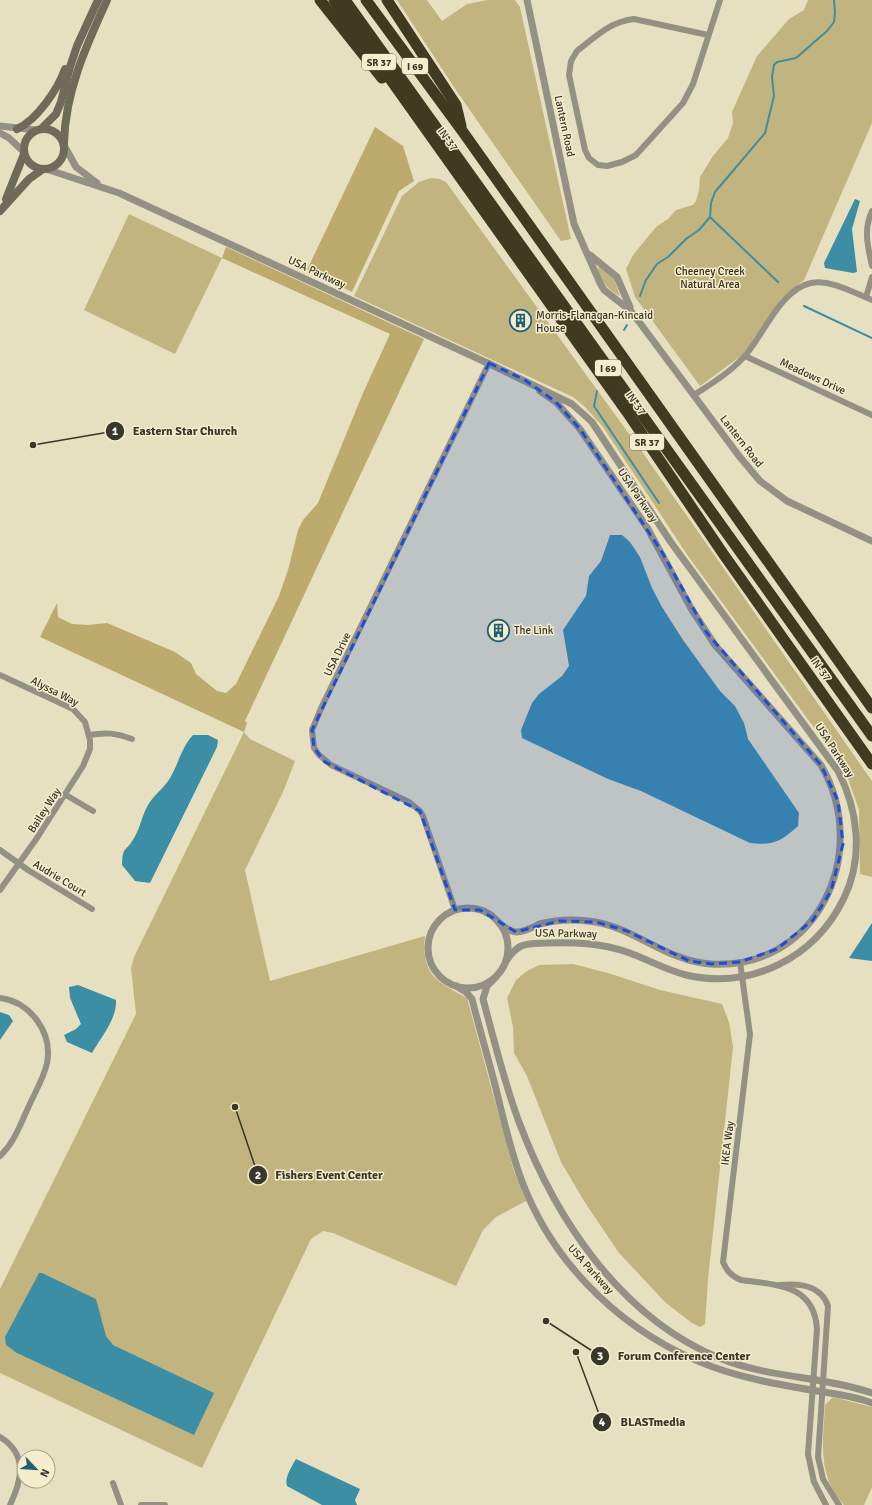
<svg xmlns="http://www.w3.org/2000/svg" width="872" height="1505" font-family="Signika,sans-serif">
  <style>
    .green { fill: #c2b47e }
    .forest { fill: #bcab6c }
    .water { fill: #3c8ea5 }
    .lines { fill: none; stroke-linecap: round; stroke-linejoin: round }
    .stream { stroke: #3c8ea5; stroke-width: 2 }
    .minor { stroke: #949184; stroke-width: 6 }
    .tertiary { stroke: #949184; stroke-width: 7 }
    .secondary { stroke: #706b58; stroke-width: 8 }
    .motorway { stroke: #413a20; stroke-width: 11 }
    .marked { fill: #1d4ed8; fill-opacity: 0.2; stroke: #1d4ed8; stroke-width: 3; stroke-dasharray: 8 5; stroke-linejoin: round }
    .labels { text-anchor: middle; stroke-width: 3; stroke-linejoin: round; paint-order: stroke }
    .shield { fill: #f5edcd; stroke: #716d5b; stroke-width: 1 }
    .shield-label { font-size: 10px; font-weight: bold; fill: #39362a }
    .street-label { font-size: 11px; fill: #39362a; stroke: #f5edcd }
    .park-label { font-size: 11px; fill: #393114; stroke: #f5edcd }
    .poi-label { font-size: 11px; fill: #39362a; stroke: #f5edcd; text-anchor: start }
    .leader { fill: none; stroke: #39362a; stroke-width: 1.5 }
    .callout-dot { fill: #39362a; stroke: #f5edcd; stroke-width: 1.5 }
    .mark-label { font-size: 12px; text-anchor: middle; font-weight: bold; fill: #fff }
    .callout-label { font-size: 12px; text-anchor: middle; font-weight: bold; fill: #39362a; stroke: #f5edcd; stroke-width: 3; stroke-linejoin: round; paint-order: stroke }
  </style>
  <rect width="100%" height="100%" fill="#e7e0c0"/>
  <g class="green">
    <polygon points="397,0 427,0 442,21 467,4 488,0 515,0 520,7 571,239 561,241 458,93"/>
    <polygon points="808,0 872,0 872,123 804,280 781,299 755,339 741,356 700,386 635,297 626,269 633,255 656,227 668,219 676,210 693,205 696,201 699,190 700,177 713,156 728,138 733,123 732,112 757,56 789,19 804,10"/>
    <polygon points="431,178 440,179 446,182 643,453 872,781 872,877 860,874 859,810 845,770 688,556 603,427 585,407 573,397 354,296 402,196 419,182"/>
    <polygon points="129,214 222,258 175,354 84,310"/>
    <path d="M598 266 614 279 620 296C609 291 598 279 598 266Z"/>
    <path d="M244 732 250 739 295 761 283 792 245 870 270 981 425 936C421 976 437 981 467 998L513 1168 526 1201 496 1217 483 1230 456 1286 333 1233 323 1231 311 1239 202 1468 0 1373V1289L136 1014 131 968 134 957Z"/>
    <polygon points="573,964 608,973 660,990 722,1004 729,1022 733,1047 708,1279 705,1324 700,1327 692,1323 666,1303 619,1253 584,1201 561,1162 527,1076 514,1053 513,1027 507,998 516,980 527,971 539,965"/>
    <path d="M833 1397 872 1407V1487L864 1505H844C817 1475 823 1442 825 1405Z"/>
  </g>
  <g class="forest">
    <polygon points="375,127 403,146 414,181 399,191 352,292 307,270"/>
    <polygon points="226,247 424,339 245,721 247,723 244,732 40,637 57,603 58,617 72,624 88,625 107,623 175,652 191,663 196,674 217,691 226,693 236,684 279,596 288,570 298,530 303,520 318,503 363,393 390,334 222,258"/>
  </g>
  <g class="water">
    <polygon points="855,199 860,201 852,229 857,272 853,273 825,268 824,263"/>
    <path d="M610 535H622L630 542 640 557 652 588 662 607 683 640 720 691 735 706 744 723 748 739 799 813 798 826C781 841 774 846 750 843L641 791 608 779 522 738 521 730 532 703 539 694 562 676 569 666 563 630 586 596 589 576 601 561Z"/>
    <path d="M193 735H208L218 740 217 747 150 883 135 881 122 865C123 844 126 853 134 838 141 827 142 813 150 802 156 793 165 787 170 778 178 765 182 746 193 735Z"/>
    <polygon points="872,923 872,961 849,958"/>
    <path d="M78 985 116 1000C117 1019 101 1037 92 1053L67 1042 64 1035 76 1029 81 1024 70 998 69 987Z"/>
    <polygon points="0,1012 9,1015 13,1021 0,1040"/>
    <polygon points="39,1273 42,1273 96,1299 106,1336 113,1345 214,1393 194,1435 17,1353 6,1345 5,1337"/>
    <path d="M296 1459 360 1489 355 1500 357 1505H322L287 1486C284 1478 292 1466 296 1459Z"/>
  </g>
  <g class="lines">
    <g class="stream">
      <polyline points="710,217 778,282"/>
      <polyline points="640,296 646,280 657,264 668,257 686,239 699,230 710,217 711,203 715,192 765,133 774,96 772,77 774,65 777,62 796,58 827,31 834,22 835,13 834,0"/>
      <polyline points="804,306 872,338"/>
      <polyline points="624,330 627,325"/>
      <polyline points="597,391 594,406 659,503"/>
    </g>
    <g class="minor">
      <path d="M708 35 634 19C611 21 595 37 577 51L571 61 569 75 585 150 589 158 598 165 607 166 622 162 636 155 683 103 693 84 720 0"/>
      <path d="M872 211C863 230 868 247 872 266"/>
      <polyline points="866,297 872,277"/>
      <polyline points="745,356 872,415"/>
      <path d="M694 395C711 384 729 373 743 358 763 337 780 289 811 283 831 279 854 293 872 300"/>
      <polyline points="0,675 73,709 85,722 90,740 90,749 83,766 37,838 0,890"/>
      <path d="M89 735C106 732 116 733 132 739"/>
      <polyline points="66,795 93,811"/>
      <polyline points="0,850 28,870 92,909"/>
      <polyline points="455,910 423,816 420,811 409,802 331,765 319,755 314,748 312,730 322,706 489,363"/>
      <path d="M740 962 750 1034 723 1262C727 1271 731 1276 741 1280 776 1285 814 1284 817 1329L808 1454 814 1482 826 1505"/>
      <path d="M0 998C30 1002 53 1032 47 1063 44 1078 34 1094 28 1108 20 1125 14 1143 0 1156"/>
      <path d="M780 1285C800 1283 821 1285 828 1306L818 1457 823 1479 839 1505"/>
      <path d="M0 1437C28 1454 22 1480 10 1505"/>
      <polyline points="113,1483 121,1505"/>
      <polyline points="141,1505 165,1505"/>
    </g>
    <g class="tertiary">
      <polyline points="527,0 574,224 600,283 604,290 631,311 739,456 760,481 787,501 872,541"/>
      <polyline points="0,126 37,130"/>
      <polyline points="0,133 9,138 24,152"/>
      <polyline points="64,145 76,167 97,183"/>
      <path d="M46 169 119 193 494 366 572 404 592 422 670 541 838 771C858 810 864 857 844 898 815 958 751 990 686 975 666 970 647 959 627 952 600 943 575 942 547 943 525 944 519 942 506 961"/>
      <polyline points="590,255 617,277 630,307"/>
      <circle cx="468" cy="948" r="40"/>
      <path d="M500 924C505 928 511 932 517 932 524 932 533 927 540 924 555 920 572 919 588 921 632 925 665 961 710 964 817 971 872 853 821 765L715 645 692 610 648 529 580 429 556 402 540 391"/>
      <path d="M496 977 487 986 483 999C494 1040 504 1082 519 1122 555 1218 620 1317 719 1358 768 1378 822 1376 872 1393"/>
      <path d="M456 986 466 992 472 999C479 1027 487 1054 494 1081 503 1116 510 1151 523 1184 556 1269 628 1336 713 1367 746 1379 782 1385 817 1391 835 1394 854 1396 872 1403"/>
    </g>
    <g class="secondary">
      <circle cx="44" cy="149" r="20"/>
      <path d="M17 129C37 120 58 89 65 69"/>
      <polyline points="41,129 56,114 61,102 70,67 77,46 98,0"/>
      <path d="M64 143C65 92 86 46 107 0"/>
      <polyline points="6,199 24,154"/>
      <polyline points="0,211 29,179 43,169"/>
    </g>
    <g class="motorway">
      <polyline points="320,0 382,78"/>
      <polyline points="334,0 627,412 724,555 872,764"/>
      <polyline points="345,0 872,736"/>
      <polyline points="366,0 463,132 872,708"/>
      <polyline points="387,0 456,105 461,126"/>
    </g>
  </g>
  <path class="marked" d="M489 363 525 380 556 402 580 429 662 552 707 633 821 765 838 801 843 844 831 891 813 920 777 949 740 962 711 964 689 961 627 931 596 922 559 921 516 932 480 910H455L420 811 325 762 314 748 312 730Z"/>
  <defs>
    <symbol id="building-ring" viewBox="-11 -11 22 22"><circle r="9.5" fill="#f5edcd" stroke="#1c6173" stroke-width="1.5"/><path d="M-4-6H4V6H1V3H-1V6H-4ZM-2.5-4.3h1.7v1.8h-1.7ZM.8-4.3h1.7v1.8H.8ZM-2.5-1h1.7V.8h-1.7ZM.8-1h1.7V.8H.8Z" fill="#1c6173"/></symbol>
  </defs>
  <g fill-rule="evenodd">
    <use href="#building-ring" x="508" y="308" width="25" height="25"/>
    <use href="#building-ring" x="486" y="618" width="25" height="25"/>
  </g>
  <g class="labels">
    <g class="shield">
      <rect x="362" y="54" width="34" height="16" rx="3"/>
      <rect x="402" y="58" width="26" height="16" rx="3"/>
      <rect x="595" y="360" width="26" height="16" rx="3"/>
      <rect x="630" y="434" width="34" height="16" rx="3"/>
    </g>
    <g class="shield-label">
      <text x="379" y="66">SR 37</text>
      <text x="415" y="70">I 69</text>
      <text x="608" y="372">I 69</text>
      <text x="647" y="446">SR 37</text>
    </g>
    <g class="street-label">
      <text transform="translate(565 126) rotate(78)" y="4">Lantern Road</text>
      <text transform="translate(448 139) rotate(54)" y="4">IN-37</text>
      <text transform="translate(317 272) rotate(25)" y="4">USA Parkway</text>
      <text transform="translate(813 376) rotate(25)" y="4">Meadows Drive</text>
      <text transform="translate(636 403) rotate(55)" y="4">IN-37</text>
      <text transform="translate(742 441) rotate(52)" y="4">Lantern Road</text>
      <text transform="translate(638 495) rotate(56)" y="4">USA Parkway</text>
      <text transform="translate(337 654) rotate(-64)" y="4">USA Drive</text>
      <text transform="translate(821 669) rotate(55)" y="4">IN-37</text>
      <text transform="translate(55 691) rotate(27)" y="4">Alyssa Way</text>
      <text transform="translate(835 750) rotate(57)" y="4">USA Parkway</text>
      <text transform="translate(44 810) rotate(-57)" y="4">Bailey Way</text>
      <text transform="translate(60 878) rotate(31)" y="4">Audrie Court</text>
      <text transform="translate(566 933) rotate(1)" y="4">USA Parkway</text>
      <text transform="translate(727 1143) rotate(-83)" y="4">IKEA Way</text>
      <text transform="translate(591 1269) rotate(48)" y="4">USA Parkway</text>
    </g>
    <g class="park-label">
      <text x="710" y="275">Cheeney Creek<tspan x="710" dy="13">Natural Area</tspan></text>
    </g>
    <g class="poi-label">
      <text x="536" y="319">Morris-Flanagan-Kincaid<tspan x="536" dy="13">House</tspan></text>
      <text x="514" y="634">The Link</text>
    </g>
  </g>
  <path class="leader" d="M33 445L115 431M235 1107L258 1175M546 1321L600 1356M576 1352L602 1422"/>
  <g class="callout-dot">
    <circle cx="33" cy="445" r="4"/>
    <circle cx="235" cy="1107" r="4"/>
    <circle cx="546" cy="1321" r="4"/>
    <circle cx="576" cy="1352" r="4"/>
    <circle cx="115" cy="431" r="10"/>
    <circle cx="258" cy="1175" r="10"/>
    <circle cx="600" cy="1356" r="10"/>
    <circle cx="602" cy="1422" r="10"/>
  </g>
  <g class="mark-label">
    <text x="115" y="435">1</text>
    <text x="258" y="1179">2</text>
    <text x="600" y="1360">3</text>
    <text x="602" y="1426">4</text>
  </g>
  <g class="callout-label">
    <text x="185" y="435">Eastern Star Church</text>
    <text x="329" y="1179">Fishers Event Center</text>
    <text x="684" y="1360">Forum Conference Center</text>
    <text x="653" y="1426">BLASTmedia</text>
  </g>
  <g transform="translate(36 1469) rotate(115)"><circle r="19" fill="#f5edcd" stroke="#aaa48c"/>
  <path d="M0-3L7 15L0 10L-7 15Z" fill="#1c6173"/>
  <text y="-6" font-size="11" font-weight="bold" text-anchor="middle" fill="#39362a">N</text>
  </g>
</svg>
